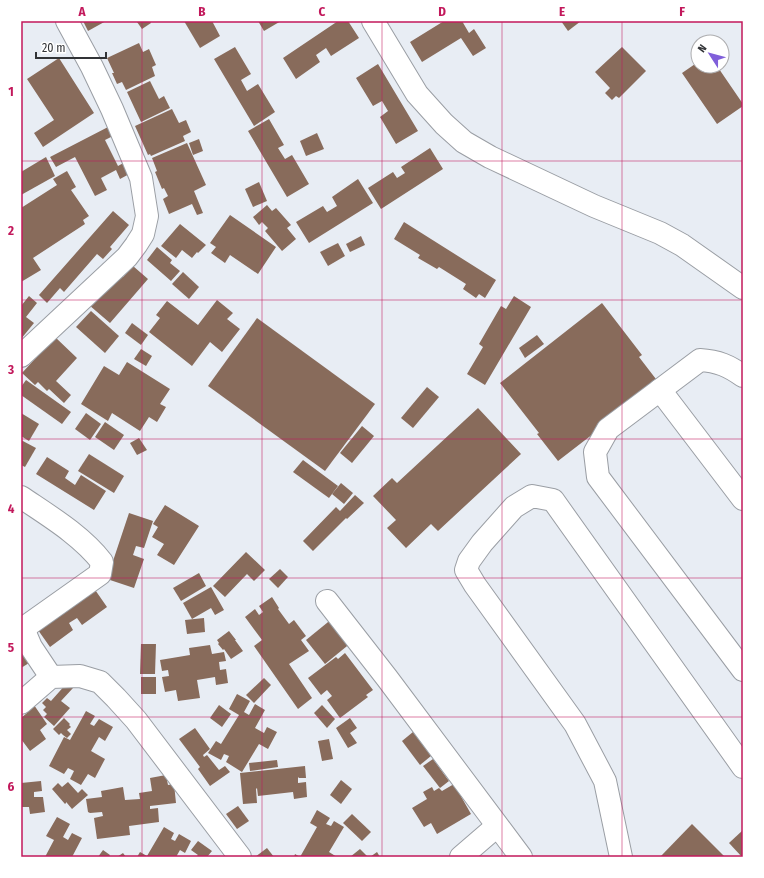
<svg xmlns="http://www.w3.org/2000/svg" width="764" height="878" font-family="'Fira Sans Condensed',sans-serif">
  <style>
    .building { fill: #886b5b }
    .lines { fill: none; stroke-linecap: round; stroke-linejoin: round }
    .minor-casing { stroke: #9a9ea4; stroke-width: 24 }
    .minor { stroke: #fff; stroke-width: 22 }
    .grid { fill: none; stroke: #c2185b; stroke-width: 1; stroke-opacity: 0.55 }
    .neatline { fill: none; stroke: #c2185b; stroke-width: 1.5 }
    .grid-label { font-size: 13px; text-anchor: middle; font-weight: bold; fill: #c2185b }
  </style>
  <rect width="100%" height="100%" fill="#e8edf4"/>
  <g class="building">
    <polygon points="83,21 106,21 88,31"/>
    <polygon points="138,21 150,21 151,23 142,29 137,22"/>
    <polygon points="184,21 212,21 220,36 200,48"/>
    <polygon points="258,21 281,21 264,31"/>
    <polygon points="338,21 348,21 359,38 331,56 326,48 316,55 320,62 296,79 283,58"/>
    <polygon points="444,21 462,21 469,33 474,29 486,48 473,56 461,38 422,62 410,42"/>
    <polygon points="561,21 581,21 568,31"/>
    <polygon points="139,43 143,52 149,49 156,65 152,67 155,76 126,90 122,82 117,84 112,73 114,73 107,58"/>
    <polygon points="235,47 251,74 241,80 247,91 258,84 275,112 254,126 214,59"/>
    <polygon points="622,47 646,71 619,98 616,96 612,100 605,93 610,88 595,72"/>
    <polygon points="59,58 94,113 43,147 34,133 54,120 27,79"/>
    <polygon points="698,62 698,66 717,66 743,104 743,106 717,124 682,73"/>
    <polygon points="378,64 418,131 396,144 380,117 388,111 382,101 373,106 356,78"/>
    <polygon points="150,81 159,99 164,96 170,108 141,122 127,92"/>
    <polygon points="172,109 179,123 186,120 191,132 183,136 185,141 151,156 150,154 148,155 135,126"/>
    <polygon points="269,119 284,145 278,148 285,159 292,155 309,184 287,197 248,131"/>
    <polygon points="110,126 115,135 105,140 118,166 127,161 133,172 120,179 116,170 101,178 107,190 95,196 75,157 56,167 50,157"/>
    <polygon points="317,133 324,149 306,156 300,141"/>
    <polygon points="199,139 203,151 193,155 189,143"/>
    <polygon points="187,143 206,185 194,191 203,213 197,215 192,204 169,214 163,199 168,196 164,188 162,189 155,172 157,171 152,158"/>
    <polygon points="430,148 443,169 381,209 368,188 393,172 397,178 405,173 401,167"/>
    <polygon points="46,157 55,176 21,195 21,172"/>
    <polygon points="67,171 76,187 71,190 89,216 83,220 85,224 33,258 41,270 21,282 21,208 57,185 53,179"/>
    <polygon points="358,179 373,203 309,243 296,222 323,206 327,212 337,206 332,197"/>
    <polygon points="259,182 267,201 253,207 245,189"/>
    <polygon points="267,205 272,211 276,208 291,225 287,228 296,239 282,251 265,231 268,228 262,222 259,225 253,217"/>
    <polygon points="113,211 129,225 110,247 112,249 103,259 97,254 64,292 60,288 47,303 39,295"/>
    <polygon points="230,215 276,247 258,274 230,255 225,263 211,253 216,247 210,243"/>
    <polygon points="404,222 496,280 485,298 479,294 476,298 463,289 466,284 439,267 437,269 418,258 420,255 394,239"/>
    <polygon points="180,224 206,245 198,253 197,252 192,258 182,250 176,258 161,246"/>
    <polygon points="361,236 365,245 350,252 346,244"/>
    <polygon points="338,243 345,256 328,266 320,252"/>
    <polygon points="157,247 172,260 170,263 180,271 171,281 147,260"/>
    <polygon points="133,266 148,279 110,323 89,305 117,271 123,277"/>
    <polygon points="183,272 199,287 189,299 172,284"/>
    <polygon points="29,296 37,303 26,317 34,323 21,339 21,306"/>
    <polygon points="514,296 531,307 485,385 467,374 483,347 479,344 501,306 506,309"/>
    <polygon points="217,300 233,313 227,319 240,329 222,352 210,342 192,366 149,332 160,318 156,315 167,301 198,325"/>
    <polygon points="602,303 642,355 639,357 659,383 558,461 537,434 539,433 500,383"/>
    <polygon points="91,311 119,336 105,353 76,327"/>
    <polygon points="257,318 375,404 325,471 208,386"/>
    <polygon points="132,323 148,335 141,345 125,333"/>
    <polygon points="537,335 544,344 525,358 519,348"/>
    <polygon points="55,337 77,358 56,381 71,395 64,403 49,389 47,391 38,382 35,385 22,373"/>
    <polygon points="141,349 152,356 146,366 134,359"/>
    <polygon points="127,362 170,389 160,404 166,407 157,422 149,417 140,431 112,413 108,421 81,404 104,366 119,375"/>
    <polygon points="26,380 71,412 62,424 21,395 21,387"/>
    <polygon points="427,387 439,397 413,428 401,418"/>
    <polygon points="478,408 521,454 438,531 431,524 406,548 387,528 396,520 373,496 392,478 397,483"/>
    <polygon points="21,413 39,424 29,441 21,436"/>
    <polygon points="86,413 101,424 90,440 75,429"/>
    <polygon points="105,422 124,435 114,450 95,437"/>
    <polygon points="362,426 374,436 352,463 340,453"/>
    <polygon points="139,438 147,450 137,455 130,443"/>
    <polygon points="21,440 36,448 25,467 21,465"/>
    <polygon points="89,454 124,476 114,493 78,471"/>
    <polygon points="47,457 69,471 65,478 75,485 81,475 106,491 94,510 36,474"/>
    <polygon points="303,460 338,486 329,498 293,472"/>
    <polygon points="341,483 353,493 344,504 332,494"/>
    <polygon points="355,495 364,503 347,519 346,518 313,551 303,541 336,507 340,511"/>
    <polygon points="165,505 199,526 174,565 157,555 164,544 152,537 158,527 153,524"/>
    <polygon points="129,513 153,521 144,548 136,546 133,555 144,559 134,588 107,579"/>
    <polygon points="246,552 265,570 254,581 247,574 225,597 213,586"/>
    <polygon points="280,569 288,577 278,588 269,579"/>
    <polygon points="199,573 206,586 181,601 173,588"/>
    <polygon points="91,584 107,607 82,625 77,618 69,623 73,630 50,647 38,630"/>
    <polygon points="211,587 224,610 215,615 211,608 192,619 183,603"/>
    <polygon points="272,597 279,608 278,609 289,624 294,620 306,636 301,640 309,651 289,664 312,698 298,709 254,646 262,640 245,617 255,609 259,615 263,612 259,606"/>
    <polygon points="204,618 205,632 187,634 185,620"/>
    <polygon points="333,618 352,642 325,664 306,640"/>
    <polygon points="229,631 236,640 235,640 243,651 231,659 224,649 223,650 218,644 219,643 217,640"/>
    <polygon points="141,644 156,644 155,674 140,674"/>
    <polygon points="210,645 212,654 224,652 226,661 219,662 220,670 226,669 228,683 216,685 215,677 197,680 200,698 178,701 176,690 165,692 162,677 169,676 168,670 162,671 160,660 190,655 189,648"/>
    <polygon points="21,651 29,663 21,668"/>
    <polygon points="345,653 373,690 366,695 368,697 340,718 327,700 332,696 327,690 321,695 308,678 336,657 338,659"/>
    <rect x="141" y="677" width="15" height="17"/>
    <polygon points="264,678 271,685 254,703 246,695"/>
    <polygon points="67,683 73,688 61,701 70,708 54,726 44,717 47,714 43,710 46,707 42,703 47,698 51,701"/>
    <polygon points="237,694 250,701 244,712 249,715 255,704 265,710 255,728 264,733 267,727 277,732 268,749 259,744 242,772 226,762 229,756 224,754 221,760 208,753 216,741 221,744 239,715 229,709"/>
    <polygon points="34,705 47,724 40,730 46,739 30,751 21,739 21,718 27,713 25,710"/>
    <polygon points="219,705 231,714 222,727 210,718"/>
    <polygon points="322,705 335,719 327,728 314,713"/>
    <polygon points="86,711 95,716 90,724 94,726 99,719 113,727 105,741 99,737 91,751 105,759 95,778 88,774 81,785 70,779 74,771 68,768 64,774 49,766 64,737 70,740"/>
    <polygon points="64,718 70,724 69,725 71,727 67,730 71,734 67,738 63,735 61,733 59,735 53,729"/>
    <polygon points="350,718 357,728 350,733 357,743 348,748 336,728"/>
    <polygon points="195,728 210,749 203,755 204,757 207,755 219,770 225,766 230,772 210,786 198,769 200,767 179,739"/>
    <polygon points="413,732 431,756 420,765 402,741"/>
    <polygon points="329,739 333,759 322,761 318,741"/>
    <polygon points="433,759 449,781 440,788 423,766"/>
    <polygon points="277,760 278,767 250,771 249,763"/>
    <polygon points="305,766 306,778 299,778 298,777 298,783 306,782 307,797 294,799 293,792 258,796 257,788 256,789 257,803 243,804 240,773"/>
    <polygon points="166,775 168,785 174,784 176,803 150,806 150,809 158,808 159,822 129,826 130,835 97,839 94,818 103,816 102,812 90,813 88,812 86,799 102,797 101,791 123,787 125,800 140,799 139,793 152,791 150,778"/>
    <polygon points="341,780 352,789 341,804 330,795"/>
    <polygon points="41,781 42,791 34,792 34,797 43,797 45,812 30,814 29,807 21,807 21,783"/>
    <polygon points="68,782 78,793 82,789 88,795 72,809 67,803 67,802 65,804 52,789 58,783 62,787"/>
    <polygon points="454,784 471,814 437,834 431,823 424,827 412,808 427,799 423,792 432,787 434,791 439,788 442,791"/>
    <polygon points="238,806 249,821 237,829 226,814"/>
    <polygon points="317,810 330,818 326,824 331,826 334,821 344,827 329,852 337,857 294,857 295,854 300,857 317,827 310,823"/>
    <polygon points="352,814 371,832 362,841 343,823"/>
    <polygon points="57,817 70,824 63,837 68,840 72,833 82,838 72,857 45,857 54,840 46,836"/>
    <polygon points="692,824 725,857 660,857"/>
    <polygon points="164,827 174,833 171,839 175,841 179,834 191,841 185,853 180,850 176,857 137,857 140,852 147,856"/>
    <polygon points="743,830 743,857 742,857 729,843"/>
    <polygon points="198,841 212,851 207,857 196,857 198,855 191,850"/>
    <polygon points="267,848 274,857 255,857"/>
    <polygon points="360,849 368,857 350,857"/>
    <polygon points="103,850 110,855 109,857 98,857"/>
    <polygon points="377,852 380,857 370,857"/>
    <polygon points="123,853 126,857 117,857"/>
  </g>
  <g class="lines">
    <defs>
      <g id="minor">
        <polyline points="373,21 417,94 444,124 464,142 490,157 594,206 660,233 682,245 743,288"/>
        <polyline points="21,356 127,257 136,245 143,234 147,216 141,178 112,109 92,67 67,21"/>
        <path d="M743 376C729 366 718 361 700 360L608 429 595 452 598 477 743 670"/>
        <polyline points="660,390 743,499"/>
        <path d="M21 497C49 516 81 535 102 562L100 574 28 625 25 633 31 647 51 677"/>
        <polyline points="327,601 387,678 521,857"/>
        <polyline points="21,703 51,677 80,676 100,682 116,698 136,720 240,857"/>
        <polyline points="461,857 497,826"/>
        <polyline points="621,857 605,781 575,724 475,585 466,570 469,561 482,543 514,507 532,496 553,500 743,767"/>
      </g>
    </defs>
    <use href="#minor" class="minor-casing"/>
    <use href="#minor" class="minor"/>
  </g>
  <path class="grid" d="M142 21V857M262 21V857M382 21V857M502 21V857M622 21V857M21 161H743M21 300H743M21 439H743M21 578H743M21 717H743"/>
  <rect width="764" height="878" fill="none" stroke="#ffffff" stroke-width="44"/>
  <g transform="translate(710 54) rotate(306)"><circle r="19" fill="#ffffff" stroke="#adadaf"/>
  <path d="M0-3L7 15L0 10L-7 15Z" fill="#805fda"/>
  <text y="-6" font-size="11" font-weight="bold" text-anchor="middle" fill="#313336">N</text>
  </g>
  <path d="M36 52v6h70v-6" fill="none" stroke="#313336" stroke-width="2"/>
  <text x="42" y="52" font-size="12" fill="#313336" stroke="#ffffff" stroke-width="3" paint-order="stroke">20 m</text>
  <rect x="22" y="22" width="720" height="834" class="neatline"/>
  <g class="grid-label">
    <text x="82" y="16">A</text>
    <text x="202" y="16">B</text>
    <text x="322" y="16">C</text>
    <text x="442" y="16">D</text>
    <text x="562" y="16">E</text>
    <text x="682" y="16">F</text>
    <text x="11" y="96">1</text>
    <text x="11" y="235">2</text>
    <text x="11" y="374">3</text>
    <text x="11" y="513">4</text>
    <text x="11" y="652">5</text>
    <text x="11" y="791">6</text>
  </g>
</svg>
